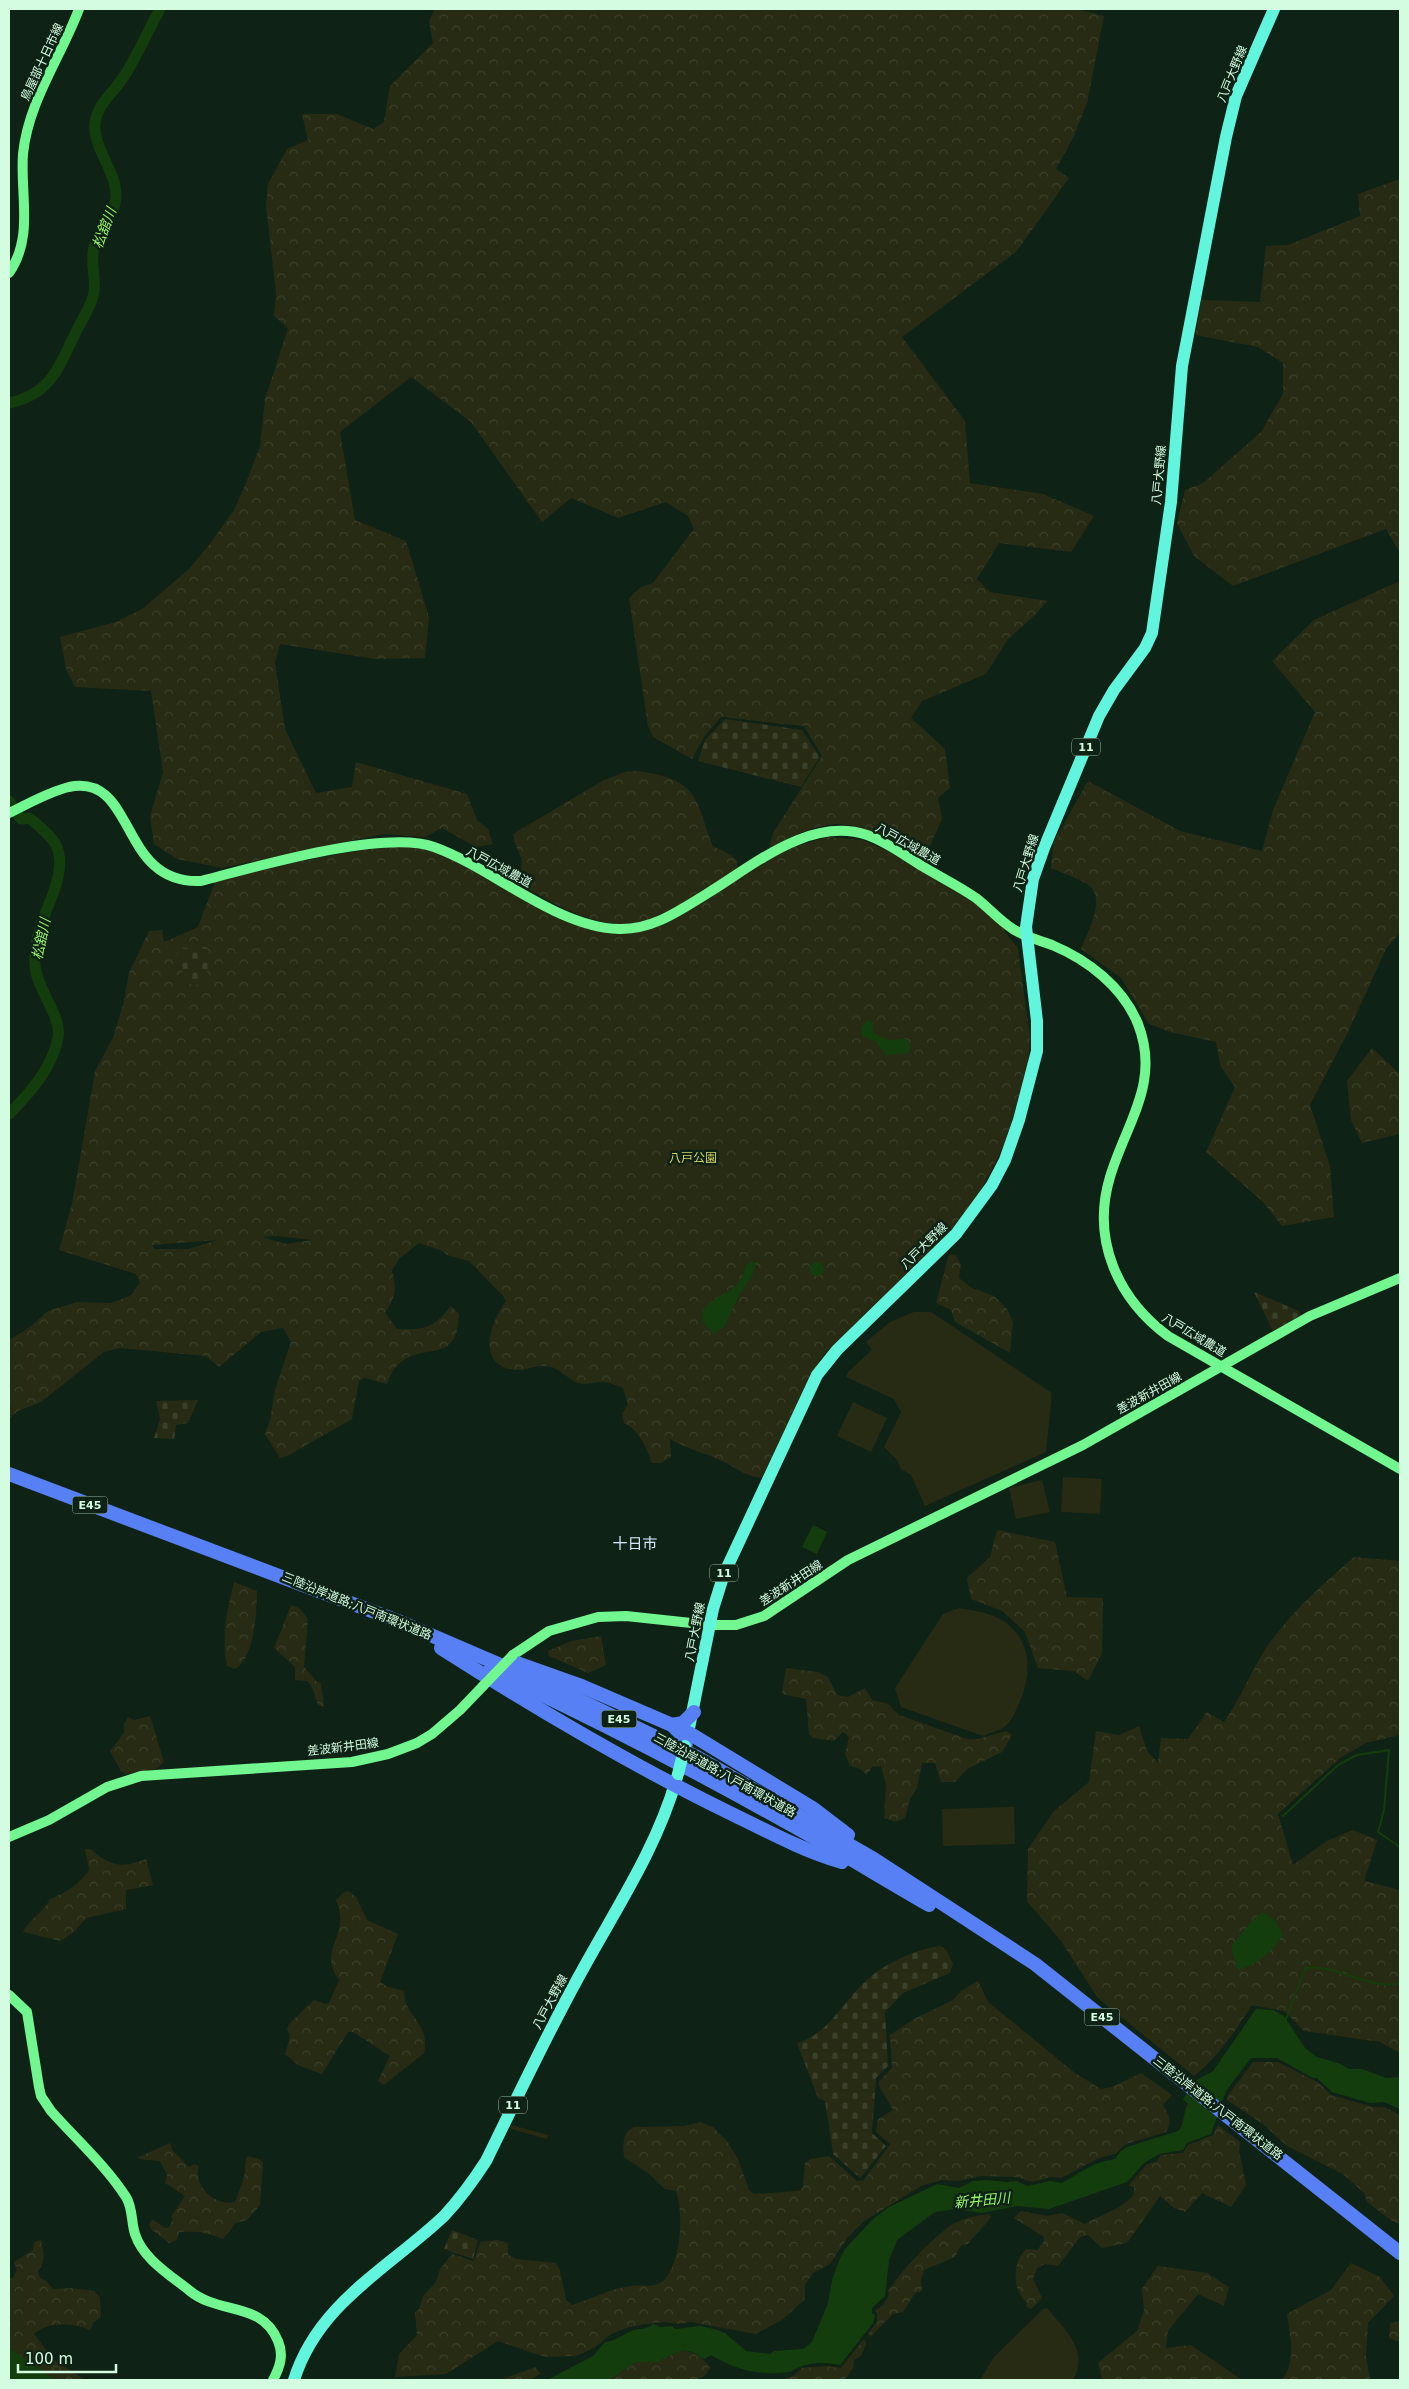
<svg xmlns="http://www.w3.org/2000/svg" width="1409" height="2389" font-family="'DejaVu Sans','Noto Sans JP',sans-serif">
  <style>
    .grass { fill: #272b13 }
    .forest { fill: url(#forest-crowns); fill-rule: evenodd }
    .cemetery { fill: url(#cemetery-stones) }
    .water { fill: #143d0d }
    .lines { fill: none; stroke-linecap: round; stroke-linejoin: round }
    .stream { stroke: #143d0d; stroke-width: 2 }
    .river { stroke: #143d0d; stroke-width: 11 }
    .secondary { stroke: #71f690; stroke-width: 10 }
    .primary { stroke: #62f5dd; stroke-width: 12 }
    .highway { stroke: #5680f4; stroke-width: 14 }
    .secondary-bridge { stroke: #71f690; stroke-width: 10 }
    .primary-bridge { stroke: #62f5dd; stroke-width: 12 }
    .labels { text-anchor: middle; stroke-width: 5; stroke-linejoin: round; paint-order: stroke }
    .shield { fill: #0f2216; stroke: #98bba3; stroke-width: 1 }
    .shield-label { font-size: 11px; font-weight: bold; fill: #d3fce0 }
    .street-label { font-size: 12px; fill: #d3fce0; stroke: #0f2216 }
    .park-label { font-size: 12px; fill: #d7d364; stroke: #0f2216 }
    .water-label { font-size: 14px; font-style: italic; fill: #96f568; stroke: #0f2216 }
    .quarter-label { font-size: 15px; fill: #d5e6fc; stroke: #0f2216 }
  </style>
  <defs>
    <pattern id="forest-crowns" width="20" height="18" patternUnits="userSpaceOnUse" patternTransform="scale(1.25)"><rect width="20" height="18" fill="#272b13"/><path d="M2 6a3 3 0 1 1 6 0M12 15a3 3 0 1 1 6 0" fill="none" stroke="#3b402a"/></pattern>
    <pattern id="cemetery-stones" width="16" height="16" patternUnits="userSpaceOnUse" patternTransform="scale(1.25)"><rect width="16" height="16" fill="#272b13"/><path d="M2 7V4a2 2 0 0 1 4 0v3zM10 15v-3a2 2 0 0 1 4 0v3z" fill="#3b402a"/></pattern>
  </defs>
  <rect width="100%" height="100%" fill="#0f2216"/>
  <g class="grass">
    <polygon points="914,1312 931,1312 1052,1393 1046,1452 925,1506 911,1475 901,1469 897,1460 884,1447 901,1412 894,1399 846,1377 848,1372 872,1350 866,1342 890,1322"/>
    <polygon points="853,1402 887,1418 871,1452 837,1436"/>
    <polygon points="1063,1477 1102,1479 1100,1514 1061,1512"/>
    <polygon points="1042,1480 1050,1512 1016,1519 1009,1488"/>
    <path d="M959 1608C977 1611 999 1614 1012 1628 1035 1651 1029 1683 1017 1708 1014 1715 1011 1722 1004 1727 998 1731 989 1733 983 1736L901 1707 895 1688 943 1614Z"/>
    <polygon points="1014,1807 1015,1844 943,1846 942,1809"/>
    <polygon points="512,2125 548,2135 547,2139 511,2129 510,2127"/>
    <path d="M1047 2308C1065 2330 1090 2351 1073 2380H980L994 2357 1043 2309Z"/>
  </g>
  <g class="forest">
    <path d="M435 9H1076L1104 16 1087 103 1073 138 1056 169 1069 178 1017 251 902 337 965 421 970 483 1043 494 1094 516 1071 552 999 543 977 579 990 592 1047 601 1036 614 1008 639 986 674 922 701 911 718 945 749 950 788 938 798 942 819 925 857C902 845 860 822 834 824 811 826 789 838 769 848L773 833 822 756 804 726 721 717 704 737 692 759 653 737 648 726 629 598 641 587 653 583 694 529 688 516 666 502 618 518 571 498 542 522 471 422 411 377 340 432 355 520 406 541 429 617 425 658 375 659 280 644 275 663 285 729 316 793 352 787 356 762 467 794 477 820 488 829 493 844 476 847 442 828 425 837 383 834 222 868 177 859 154 844 150 816 163 772 151 691 75 687 66 669 60 637 116 622 142 609 189 569 209 545 234 510 246 483 260 446 265 399 288 328 274 316 276 293 266 205 268 184 287 149 308 140 302 114H337L373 129 384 122 390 86 433 43 429 21Z"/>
    <polygon points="1400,179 1400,553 1386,529 1233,586 1194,556 1177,523 1185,490 1203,483 1261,432 1283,394 1283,363 1258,347 1195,335 1201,300 1260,302 1266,246 1288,245 1360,216 1358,194"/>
    <path d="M1400 581V933L1386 949 1348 1032 1310 1105 1330 1166 1334 1217 1282 1226 1263 1202 1206 1152 1235 1087 1221 1067 1216 1042 1170 1032 1149 1024 1121 978 1081 949C1087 933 1108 897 1087 884 1076 877 1062 873 1051 868L1053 843 1088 781 1180 831 1262 851 1273 810 1315 712 1272 661 1314 620Z"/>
    <path d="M637 771C658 774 684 778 695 799 703 813 706 831 713 846L731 855 737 861V869C710 887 682 908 651 919 604 937 552 902 512 880 532 863 516 855 513 834L604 780 625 772Z"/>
    <path d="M828 837 863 840 899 856 966 896 1002 924C1003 933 1014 941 1018 949L1030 1037 1028 1066 1005 1143 981 1190 950 1232 828 1350 814 1369 762 1478C741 1475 740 1469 722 1461 705 1453 687 1449 670 1439L671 1457 661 1463H652C646 1447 640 1431 624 1423L622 1414 628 1404 623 1388C618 1386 611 1383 605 1382 597 1381 586 1386 578 1383 567 1379 558 1366 545 1366 535 1365 525 1371 515 1370 476 1365 489 1324 506 1301L503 1296 469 1261 447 1255 443 1251 419 1243 399 1259 392 1270C396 1287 397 1297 385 1312L397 1329C427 1330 433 1328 451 1306L459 1314C458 1320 458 1331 455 1337 442 1363 403 1338 387 1384L365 1378 359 1380 352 1419 289 1455 280 1458 265 1434 270 1420 275 1390 291 1342 283 1328 261 1332 219 1367 206 1356 120 1348 104 1352 41 1402 18 1411 9 1419V1340L30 1327 48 1311 77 1302 111 1303 130 1296 140 1283 136 1274 59 1250 72 1204 95 1071 113 1038 123 1005 129 973 149 931 162 930 164 942 198 927 215 882 291 863 350 852 395 846 416 847 445 856 559 917 598 932H637L669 922 718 893 749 868 799 845ZM277 1236 312 1240 286 1244 262 1237ZM218 1240 188 1249H155L152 1245Z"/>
    <polygon points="1372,1048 1400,1074 1400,1134 1362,1143 1351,1120 1347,1081"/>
    <polygon points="949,1254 956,1255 961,1265 959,1278 972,1288 994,1296 1007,1309 1013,1322 1010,1353 955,1322 951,1310 936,1303"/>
    <polygon points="997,1530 1055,1542 1067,1597 1103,1598 1102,1653 1088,1681 1074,1671 1038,1668 1025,1632 1002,1611 971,1599 967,1578 990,1557"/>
    <path d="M1354 1557 1400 1561V1735L1366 1743 1340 1758 1278 1814 1293 1865 1327 1841 1353 1830 1377 1840 1364 1881 1400 1890V2053L1380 2042 1304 2031 1284 2011 1252 2005C1235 2031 1219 2056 1194 2076L1098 1998 1061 1941 1027 1901 1028 1849 1053 1812 1089 1782 1096 1731 1119 1735 1139 1726 1147 1751 1158 1763 1161 1738 1188 1739 1207 1712 1224 1722C1241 1698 1251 1672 1266 1648 1290 1613 1322 1585 1354 1557Z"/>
    <path d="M234 1582 257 1591C257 1610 254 1660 235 1669L227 1666C221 1639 227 1609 234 1582Z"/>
    <polygon points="291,1605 299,1608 308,1619 304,1667 317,1682 321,1683 324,1707 318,1705 312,1687 307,1681 295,1680 295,1667 274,1648"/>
    <polygon points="601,1636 606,1665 588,1673 549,1656 548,1651 571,1641"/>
    <polygon points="786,1668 818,1672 828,1677 837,1695 848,1697 865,1688 872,1700 888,1704 899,1715 967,1739 978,1739 1006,1731 1012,1735 1002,1752 967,1769 955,1782 941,1782 935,1763 922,1763 917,1788 910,1799 905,1818 896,1822 884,1818 886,1785 881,1766 872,1767 867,1775 860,1769 850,1766 845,1754 849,1737 843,1732 834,1741 813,1738 809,1734 806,1699 782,1694"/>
    <polygon points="150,1716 164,1762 156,1769 126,1774 121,1771 110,1751 124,1733 124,1724 128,1717 134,1720"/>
    <path d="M85 1849H90C111 1866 120 1869 146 1859L153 1885 126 1890V1909L86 1918 74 1932 60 1941 23 1932C29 1919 43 1913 50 1899 65 1893 80 1884 89 1870Z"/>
    <path d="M349 1891 356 1897 367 1920 398 1934 380 1982 386 1986 404 1991C403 2015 431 2023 424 2053L384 2085 378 2081 390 2056 353 2032H348L322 2074 298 2065 285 2054 290 2037 287 2029 289 2024 314 2000 325 2004 329 2003 339 1980C316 1949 352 1937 336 1900L344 1892Z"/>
    <path d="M978 1981 988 2002 1075 2073 1101 2089 1112 2087 1141 2073 1172 2095 1163 2105C1168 2114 1173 2122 1166 2132L1126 2144 1115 2154 1099 2158 1061 2178 1051 2177 1032 2182 1017 2177 981 2176 959 2181 942 2180 921 2186 864 2221 848 2237 830 2264 813 2273 805 2285V2299L783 2319 756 2334 691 2322 678 2324 665 2322 645 2324 626 2328 611 2334 594 2348 576 2356 545 2357 498 2341 446 2374 395 2377 399 2354 417 2335 415 2313 419 2309 423 2296 436 2282 440 2269 452 2254 474 2261 480 2242 497 2240 508 2243V2255L516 2259 556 2263 560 2270 566 2300 572 2305C592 2299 611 2288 631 2286 641 2284 655 2289 664 2280 681 2263 684 2213 676 2191L665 2189 648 2173 624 2157C623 2146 622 2132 634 2127L684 2126 700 2122 713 2127 727 2141 738 2159 749 2190 754 2194 799 2191 803 2187 805 2163 811 2159 829 2156 857 2181 864 2180 890 2144 876 2132 878 2119 893 2110 879 2086V2081L892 2068 890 2035 914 2019 953 2000 961 1991Z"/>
    <polygon points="1253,2062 1278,2062 1319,2083 1331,2095 1373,2107 1385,2107 1400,2115 1400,2224 1392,2221 1367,2202 1364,2193 1343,2174 1287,2146 1264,2125 1227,2100 1229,2094"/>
    <path d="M1218 2125 1240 2142 1239 2151 1246 2185 1231 2207 1202 2193 1185 2212 1174 2208 1160 2196 1127 2243 1102 2248 1088 2235 1080 2237 1058 2266 1045 2264 1037 2268 1033 2279 1042 2298 1031 2309 1026 2306 1027 2303C1012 2291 1012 2262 1026 2249L1037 2250 1043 2243 1044 2237 1014 2218 1021 2211 1047 2216 1062 2213 1085 2224C1102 2214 1123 2209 1134 2194V2187L1129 2185 1146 2165 1157 2161 1161 2155 1183 2153 1188 2145 1213 2135Z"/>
    <path d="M170 2143 172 2150 189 2167 194 2164 199 2166C192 2186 215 2206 235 2202L244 2178 246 2158 248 2156 259 2159 263 2163 260 2205 247 2220 236 2223 223 2239C207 2232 197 2231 179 2232L177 2240 169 2243 151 2229 149 2224 152 2219 165 2228H168L173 2219 171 2217 185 2196 165 2183 167 2175 160 2161 139 2159V2157Z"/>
    <path d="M989 2214 991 2217C984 2227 975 2234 968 2244L961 2245 955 2257 924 2270 921 2281 922 2291 915 2293 903 2312 893 2314 870 2337 868 2334 877 2321V2313L875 2311 884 2304 889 2295 888 2291C903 2269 925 2246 946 2229 957 2219 975 2216 989 2214Z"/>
    <path d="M41 2240C44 2252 46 2260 38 2271L40 2278 46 2281 53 2289 70 2288 94 2291 100 2297 101 2317 94 2322 90 2330C74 2323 48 2321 34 2334L54 2360 85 2380H56L9 2348V2279L14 2277 17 2270 14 2262 33 2250 34 2242Z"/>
    <path d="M1351 2263 1380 2277 1394 2296 1368 2323 1366 2357 1370 2380H1281C1297 2365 1290 2334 1287 2314L1331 2290Z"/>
    <polygon points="1158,2266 1207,2273 1229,2287 1224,2306 1198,2294 1168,2331 1166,2348 1191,2345 1242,2380 1102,2380 1098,2363 1137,2331 1144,2311 1142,2289"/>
    <polygon points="1400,2321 1400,2342 1389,2338 1390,2323"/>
    <polygon points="864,2339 866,2344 861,2356 854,2360 853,2368 844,2380 780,2380 793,2376 802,2368 826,2366 841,2368"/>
    <path d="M681 2350C695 2352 702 2356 710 2368L705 2376 695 2380H609L636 2362H657Z"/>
    <polygon points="536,2367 540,2374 530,2380 500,2380"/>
  </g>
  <g class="cemetery">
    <polygon points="725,719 802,730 820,757 801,787 698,761 705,740"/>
    <path d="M207 947C208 962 211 975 197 985L186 983 175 948Z"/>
    <polygon points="1254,1292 1299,1311 1301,1315 1273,1331"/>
    <polygon points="198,1400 188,1423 176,1425 174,1439 154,1438 160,1419 156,1401"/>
    <path d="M941 1946 947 1951 953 1964 950 1973 903 1993 885 2012 888 2066 876 2078 872 2133 886 2146 860 2178 833 2154 825 2101 818 2098 797 2043C832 2033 846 1995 874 1974 891 1961 920 1948 941 1946Z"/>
    <polygon points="452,2230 478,2240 473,2259 444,2249"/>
  </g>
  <g class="water">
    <path d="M868 1020 873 1023 874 1033C879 1035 884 1040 890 1040 901 1040 905 1034 911 1046L908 1053 886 1055 875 1041 862 1036 861 1027Z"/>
    <path d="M753 1261 756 1263 752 1276 739 1295 724 1327 713 1334 703 1322 702 1311C719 1289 737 1298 746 1265Z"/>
    <circle cx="817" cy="1269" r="7"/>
    <polygon points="813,1525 827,1532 817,1554 802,1547"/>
    <path d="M1262 1912C1271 1915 1282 1927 1282 1936 1280 1942 1263 1959 1258 1961 1252 1965 1246 1966 1241 1970L1237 1968 1231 1947 1249 1924Z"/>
    <path d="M1256 2009 1273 2010 1284 2016 1305 2048 1317 2057 1341 2064 1349 2069H1362L1386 2078 1400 2077V2109L1384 2102 1370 2103 1332 2092 1317 2078H1313L1277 2058H1251L1226 2091 1211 2134 1187 2143 1183 2150 1159 2154 1144 2163 1127 2182 1049 2209 1017 2206 982 2213 956 2209 935 2212 897 2240 889 2260 885 2296 872 2308V2313L875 2315 873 2323 840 2365C829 2363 817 2362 806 2365 799 2366 794 2371 788 2372 759 2376 736 2370 711 2355L704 2359 693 2352 682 2350 657 2362H636L609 2380H547L593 2356 605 2342C614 2342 622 2335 631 2331 639 2328 646 2330 653 2324L661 2327 672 2326 676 2329 700 2326 714 2329 725 2333 746 2351 770 2354 774 2351 803 2349 812 2342 828 2303 832 2280 840 2258 845 2249 872 2220 889 2207 937 2184 959 2188 973 2181 986 2180 1007 2182 1017 2181 1027 2186 1050 2181 1062 2183C1080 2173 1093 2162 1115 2159L1120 2152 1127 2147 1178 2131C1186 2123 1182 2113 1188 2104L1183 2099 1197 2080 1213 2071Z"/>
    <polygon points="9,2348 56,2380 9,2380"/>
  </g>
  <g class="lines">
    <g class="stream">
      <polyline points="1283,1816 1338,1765 1357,1755 1389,1750 1384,1810 1378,1832 1400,1847"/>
      <path d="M1286 2019 1305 1968C1337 1963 1369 1991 1400 1983"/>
    </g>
    <g class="river">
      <path d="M9 403C53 394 59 365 77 330 83 317 92 306 94 292 96 278 90 261 94 247 100 230 116 214 116 195 116 171 92 146 95 123 97 105 110 96 120 82 136 60 147 32 160 9"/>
      <path d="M9 801 21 819 29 818C36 823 53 838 56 845 68 870 48 903 41 925 37 937 34 953 35 966 37 990 62 1016 58 1038 52 1068 30 1093 9 1114"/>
    </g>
    <g class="secondary">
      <path d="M9 273C34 237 20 195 23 154 28 102 61 57 79 9"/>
      <path d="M9 813C28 804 48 792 69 787 137 773 118 885 201 881 255 867 384 829 434 847 493 868 555 927 619 929 653 930 680 910 708 893 754 865 810 816 867 835 887 842 904 855 922 866 940 877 959 886 976 898 989 908 1000 921 1013 929 1025 937 1039 940 1052 945 1088 960 1123 987 1138 1024 1161 1083 1126 1123 1110 1177 1091 1240 1118 1299 1168 1336L1400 1469"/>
      <polyline points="513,1655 549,1631 598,1617 626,1616 710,1625 736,1625 764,1616 848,1560 1083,1445 1310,1316 1400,1278"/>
      <polyline points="9,1837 49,1820 107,1787 141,1776 352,1762 388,1754 417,1743 432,1734 460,1710 483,1686"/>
      <path d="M9 1995 27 2012 39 2087 41 2096 51 2111C76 2139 106 2166 126 2197 133 2208 131 2222 135 2234 143 2259 170 2275 190 2291 219 2315 262 2301 278 2341 284 2355 280 2367 273 2380"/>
    </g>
    <g class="primary">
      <polyline points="686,1743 713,1609 724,1574 817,1375 837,1350 956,1234 992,1185 1005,1160 1019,1120 1037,1051 1037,1021 1026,927 1033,879 1044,848 1099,716 1114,690 1145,648 1152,633 1171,502 1182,366 1226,137 1236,96 1274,9"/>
      <path d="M294 2380C318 2303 389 2268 444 2216 460 2199 473 2181 486 2161 516 2100 545 2038 578 1978 613 1913 657 1849 677 1777"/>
    </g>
    <g class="highway">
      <polyline points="9,1474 398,1621 561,1691 697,1757 874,1859 1035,1964 1400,2253"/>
      <path d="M441 1648C535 1708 633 1766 734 1815 769 1832 804 1851 842 1862"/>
      <polyline points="517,1663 579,1685 672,1725 680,1733 686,1744"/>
      <path d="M490 1670C591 1717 690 1768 788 1823 835 1849 882 1878 929 1905"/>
      <polyline points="672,1725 683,1723 694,1712"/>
      <polyline points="689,1733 814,1809 848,1835"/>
    </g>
    <polyline class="secondary-bridge" points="483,1686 513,1655"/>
    <polyline class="primary-bridge" points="678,1774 685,1746"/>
  </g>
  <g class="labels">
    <g class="shield">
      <rect x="1072" y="738.5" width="28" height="17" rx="4"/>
      <rect x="72.5" y="1496.5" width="35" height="17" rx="4"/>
      <rect x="710" y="1564.5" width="28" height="17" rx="4"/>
      <rect x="601.5" y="1710.5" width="35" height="17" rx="4"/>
      <rect x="1084.5" y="2008.5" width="35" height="17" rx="4"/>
      <rect x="499" y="2096.5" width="28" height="17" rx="4"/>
    </g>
    <g class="shield-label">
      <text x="1086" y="751">11</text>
      <text x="90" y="1509">E45</text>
      <text x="724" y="1577">11</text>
      <text x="619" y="1723">E45</text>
      <text x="1102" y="2021">E45</text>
      <text x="513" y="2109">11</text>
    </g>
    <g class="street-label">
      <text transform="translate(42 62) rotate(-65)" y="4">鳥屋部十日市線</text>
      <text transform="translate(1232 74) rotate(-68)" y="4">八戸大野線</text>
      <text transform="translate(1159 475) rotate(-85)" y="4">八戸大野線</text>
      <text transform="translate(908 844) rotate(29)" y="4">八戸広域農道</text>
      <text transform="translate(1026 863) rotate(-73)" y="4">八戸大野線</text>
      <text transform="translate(499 867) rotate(28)" y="4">八戸広域農道</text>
      <text transform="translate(924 1246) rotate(-45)" y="4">八戸大野線</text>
      <text transform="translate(1194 1335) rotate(31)" y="4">八戸広域農道</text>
      <text transform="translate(1149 1393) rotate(-29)" y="4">差波新井田線</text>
      <text transform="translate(791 1583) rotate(-33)" y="4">差波新井田線</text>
      <text transform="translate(357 1606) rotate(22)" y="4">三陸沿岸道路;八戸南環状道路</text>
      <text transform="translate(695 1632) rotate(-79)" y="4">八戸大野線</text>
      <text transform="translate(343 1747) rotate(-7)" y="4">差波新井田線</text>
      <text transform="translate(725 1775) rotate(29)" y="4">三陸沿岸道路;八戸南環状道路</text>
      <text transform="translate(550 2002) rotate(-62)" y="4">八戸大野線</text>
      <text transform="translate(1218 2108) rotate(38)" y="4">三陸沿岸道路;八戸南環状道路</text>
    </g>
    <g class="park-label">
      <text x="693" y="1162">八戸公園</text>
    </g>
    <g class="water-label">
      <text transform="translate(104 228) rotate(-69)" y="5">松舘川</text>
      <text transform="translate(41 939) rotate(-78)" y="5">松舘川</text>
      <text transform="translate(982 2200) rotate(-5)" y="5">新井田川</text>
    </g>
    <g class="quarter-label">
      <text x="635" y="1549">十日市</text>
    </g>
  </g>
  <rect width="1409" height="2389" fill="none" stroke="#d3fce0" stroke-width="20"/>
  <path d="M18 2364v8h98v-8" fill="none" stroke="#d3fce0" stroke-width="2.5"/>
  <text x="25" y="2364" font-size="15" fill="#d3fce0" stroke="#0f2216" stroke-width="4" paint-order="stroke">100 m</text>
</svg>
